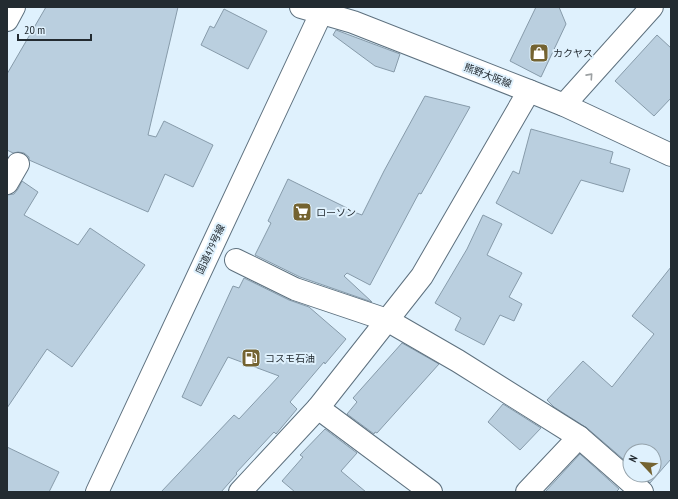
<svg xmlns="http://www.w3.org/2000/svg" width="678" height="499" font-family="'PT Sans Narrow','Noto Sans JP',sans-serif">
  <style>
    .building { fill: #bacfdf; stroke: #879baa }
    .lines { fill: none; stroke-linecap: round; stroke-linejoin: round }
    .minor-casing { stroke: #5e717f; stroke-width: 24 }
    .major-casing { stroke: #5e717f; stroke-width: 24 }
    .highway-casing { stroke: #5e717f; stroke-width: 24 }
    .minor { stroke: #fff; stroke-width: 22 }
    .major { stroke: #fff; stroke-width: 22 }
    .highway { stroke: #fff; stroke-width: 22 }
    .oneway { stroke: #9ca0a2 }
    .labels { text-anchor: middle; stroke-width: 4; stroke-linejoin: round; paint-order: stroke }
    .poi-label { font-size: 10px; fill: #232b31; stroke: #dff1fd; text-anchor: start }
    .street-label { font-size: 10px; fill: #232b31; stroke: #dff1fd }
  </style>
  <rect width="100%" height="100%" fill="#dff1fd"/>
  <g class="building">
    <polygon points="46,7 178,7 148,135 156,137 164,121 213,145 193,187 165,174 148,212 29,160 29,157 24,153 18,152 13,153 7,150 7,74"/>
    <polygon points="536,7 559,7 566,24 541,77 510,61"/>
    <polygon points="224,9 267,31 248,69 201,45 210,26 214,28"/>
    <polygon points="336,30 400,54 394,72 375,66 333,35"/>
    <polygon points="657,35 671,48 671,98 654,116 615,81"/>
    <polygon points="425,96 470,107 421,194 419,193 370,285 347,273 344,276 372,302 300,277 255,255 271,223 268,221 288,179 347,208 346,209 362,215 384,171"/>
    <polygon points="531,129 613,152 610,163 630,169 623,192 581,180 552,234 496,203 513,171 519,174"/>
    <polygon points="22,181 38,192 24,215 78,245 90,228 145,265 72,367 47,349 7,408 7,195 14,194 18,189"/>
    <polygon points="483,215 502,224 487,255 522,273 509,297 522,304 514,321 500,315 484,345 455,330 461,318 435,303 467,249"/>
    <polygon points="671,267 671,459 650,483 642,475 654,475 654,451 630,451 630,465 587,428 554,407 547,400 583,361 612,387 654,334 632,316"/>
    <polygon points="244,278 289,300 309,307 346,339 325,364 324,362 290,402 297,409 276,434 274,432 236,473 237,474 221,492 161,492 234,415 239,419 279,376 228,357 201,406 182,397 233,286 239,288"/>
    <polygon points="402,343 439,364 377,433 375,432 374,434 347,414 357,402 353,398"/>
    <polygon points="503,404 541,428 520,450 488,422"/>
    <polygon points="325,429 357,453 341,471 366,492 295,492 282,481 303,457 300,455"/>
    <polygon points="7,447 59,472 49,492 7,492"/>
    <polygon points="580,454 619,489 616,492 545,492"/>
  </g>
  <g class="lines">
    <defs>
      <g id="minor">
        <polyline points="7,20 14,7"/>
        <polyline points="564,105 652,7"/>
        <polyline points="7,183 18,164"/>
        <polyline points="236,260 295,289 387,320 458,361 579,437 642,492"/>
        <polyline points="318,408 431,492"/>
        <polyline points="240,492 318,408 422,276 529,91"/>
        <polyline points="527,492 579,437"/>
      </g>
      <polyline id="major" points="301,7 353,22 529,91 564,105 671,155"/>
      <polyline id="highway" points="97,492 324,7"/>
    </defs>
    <use href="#minor" class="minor-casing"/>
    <use href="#major" class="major-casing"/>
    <use href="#highway" class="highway-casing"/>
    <use href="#minor" class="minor"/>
    <use href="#major" class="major"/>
    <use href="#highway" class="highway"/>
  </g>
  <defs><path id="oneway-chevron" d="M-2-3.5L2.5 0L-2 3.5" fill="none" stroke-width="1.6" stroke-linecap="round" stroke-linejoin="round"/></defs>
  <use class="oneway" href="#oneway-chevron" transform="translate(590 76) rotate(-48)"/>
  <defs>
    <symbol id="shop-square" viewBox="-11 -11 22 22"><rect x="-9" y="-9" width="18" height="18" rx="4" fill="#746331" stroke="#dff1fd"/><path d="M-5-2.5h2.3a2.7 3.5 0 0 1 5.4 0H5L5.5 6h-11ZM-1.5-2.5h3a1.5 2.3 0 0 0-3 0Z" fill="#fff"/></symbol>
    <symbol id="supermarket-square" viewBox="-11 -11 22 22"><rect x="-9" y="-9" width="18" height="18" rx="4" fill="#746331" stroke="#dff1fd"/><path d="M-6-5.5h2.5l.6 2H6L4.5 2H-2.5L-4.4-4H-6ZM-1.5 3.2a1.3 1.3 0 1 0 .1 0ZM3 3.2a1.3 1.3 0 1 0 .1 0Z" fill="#fff"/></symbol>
    <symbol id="fuel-square" viewBox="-11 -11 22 22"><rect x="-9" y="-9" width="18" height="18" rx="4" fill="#746331" stroke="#dff1fd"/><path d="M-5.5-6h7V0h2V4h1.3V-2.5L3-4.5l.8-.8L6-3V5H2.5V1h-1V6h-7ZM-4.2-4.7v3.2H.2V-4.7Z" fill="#fff"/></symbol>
  </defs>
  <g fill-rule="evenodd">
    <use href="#shop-square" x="528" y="42" width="22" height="22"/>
    <use href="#supermarket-square" x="291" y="201" width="22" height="22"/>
    <use href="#fuel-square" x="240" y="347" width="22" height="22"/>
  </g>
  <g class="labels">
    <g class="poi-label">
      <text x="553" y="57">カクヤス</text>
      <text x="316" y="216">ローソン</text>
      <text x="265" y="362">コスモ石油</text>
    </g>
    <g class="street-label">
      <text transform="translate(488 75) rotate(21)" y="4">熊野大阪線</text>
      <text transform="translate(210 249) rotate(-65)" y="4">国道479号線</text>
    </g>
  </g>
  <rect width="678" height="499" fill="none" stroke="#232b31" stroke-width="16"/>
  <g transform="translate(642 463) rotate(296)"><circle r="19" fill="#dff1fd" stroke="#94a2ab"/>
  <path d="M0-3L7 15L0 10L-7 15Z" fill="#746331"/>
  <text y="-6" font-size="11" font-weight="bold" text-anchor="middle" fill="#232b31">N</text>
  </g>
  <path d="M18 34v6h73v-6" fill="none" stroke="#232b31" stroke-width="2"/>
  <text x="24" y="34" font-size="12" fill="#232b31" stroke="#dff1fd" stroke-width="3" paint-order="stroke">20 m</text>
</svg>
